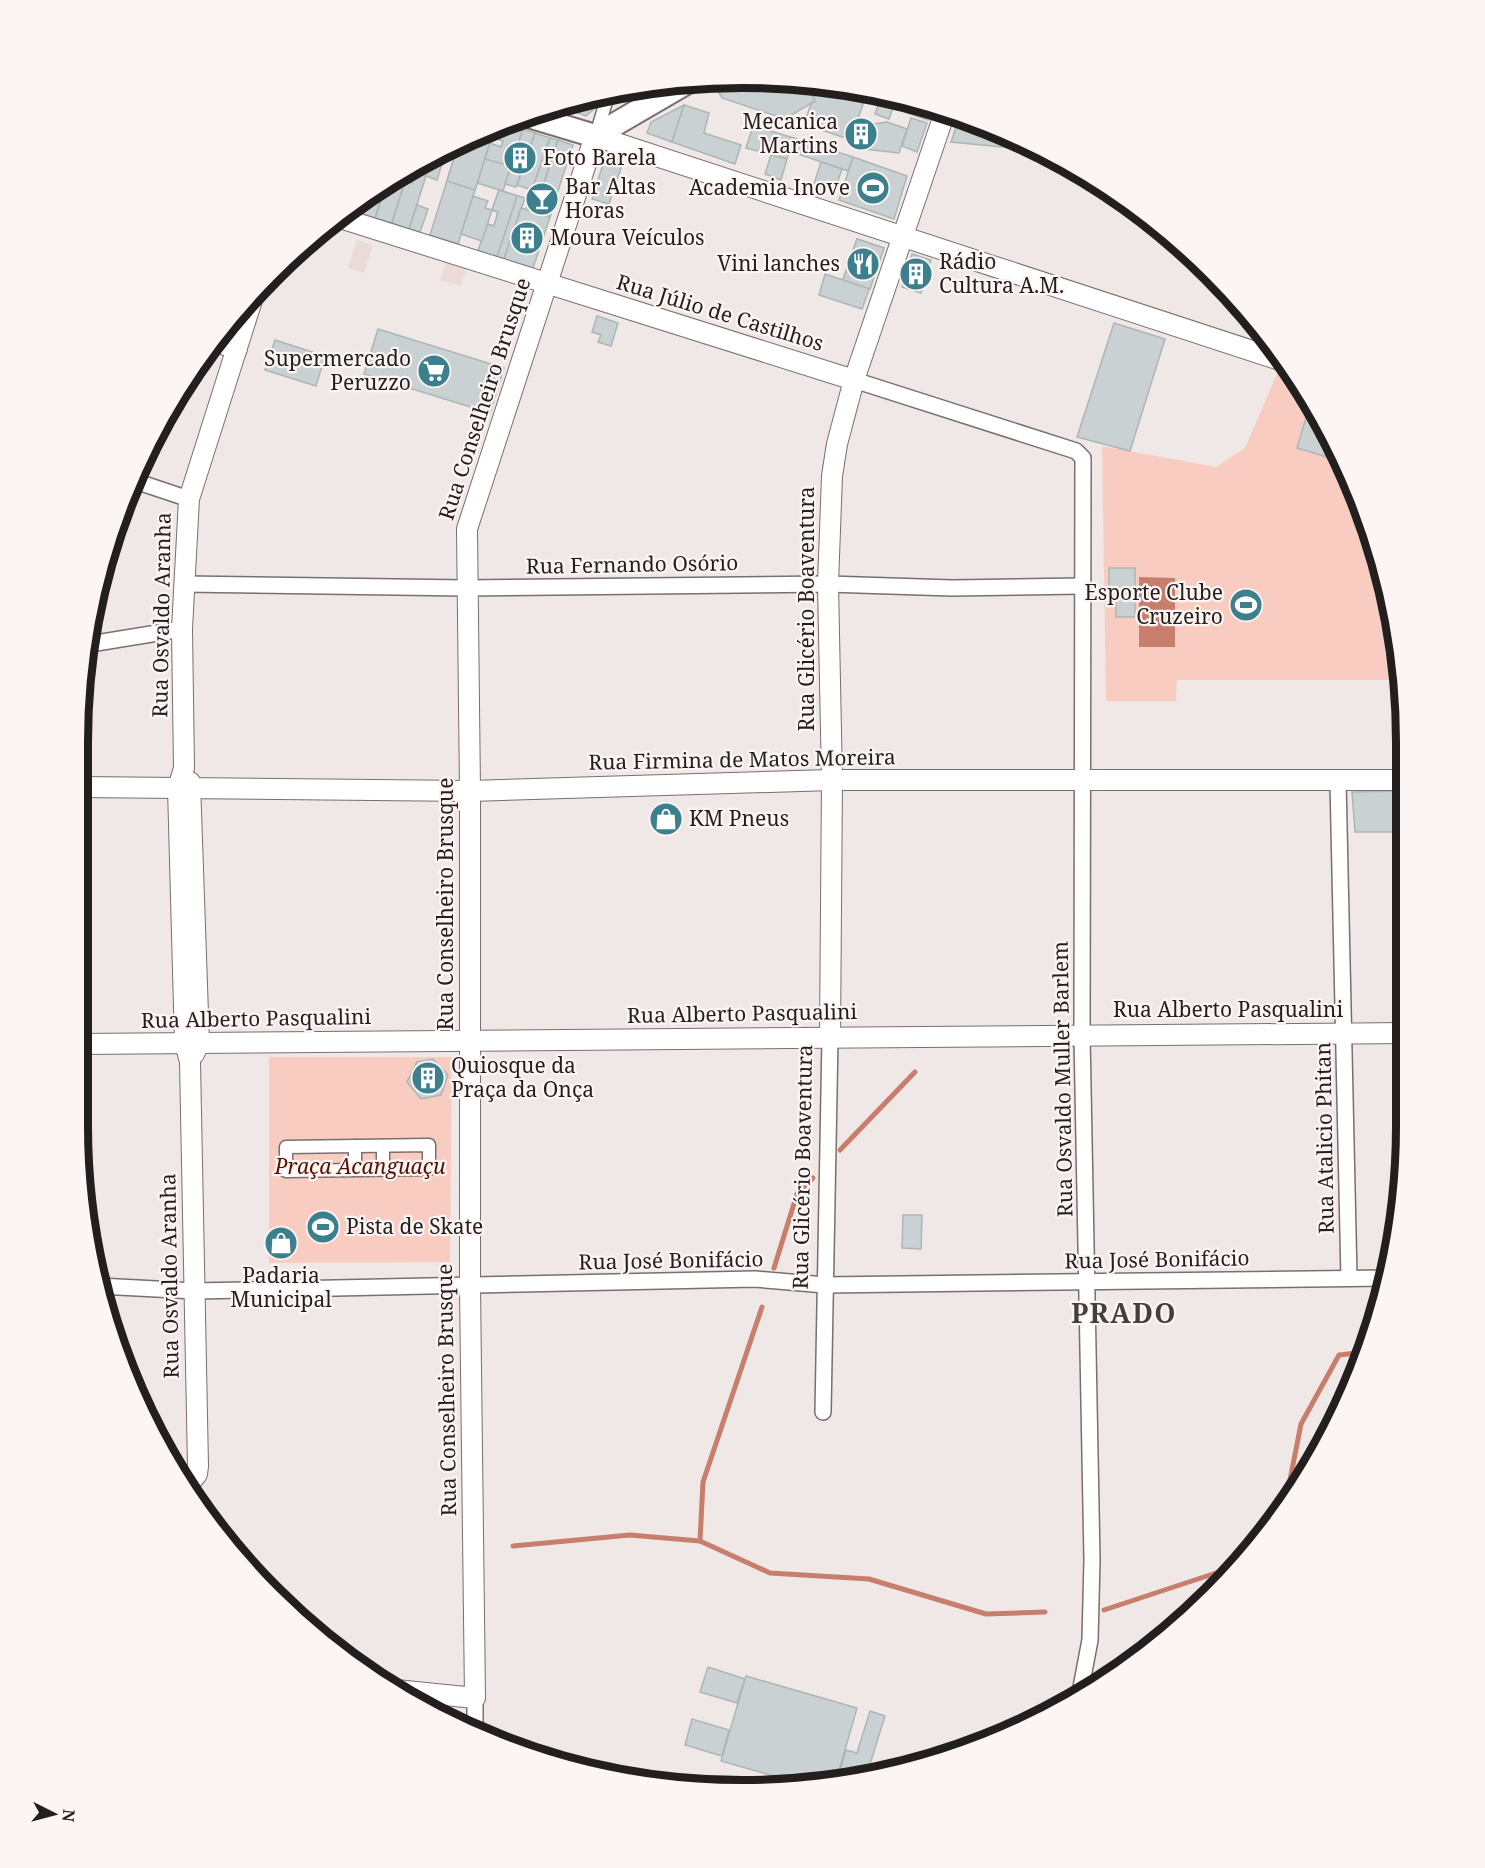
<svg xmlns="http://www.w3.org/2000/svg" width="1485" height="1868" font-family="'Noto Serif',serif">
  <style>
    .built { fill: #ebdbd7 }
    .green { fill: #f9ccc1 }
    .water { fill: #c77e6d }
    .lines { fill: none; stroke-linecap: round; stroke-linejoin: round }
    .stream { stroke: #c77e6d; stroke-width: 5 }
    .building { fill: #c9d1d2; stroke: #aeb5b7; stroke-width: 1.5 }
    .pedestrian-casing { stroke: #77706f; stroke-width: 15 }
    .minor-casing { stroke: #77706f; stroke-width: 18 }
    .tertiary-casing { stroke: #77706f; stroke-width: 22 }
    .secondary-casing { stroke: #77706f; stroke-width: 26 }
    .pedestrian { stroke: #fff; stroke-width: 12 }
    .minor { stroke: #fff; stroke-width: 15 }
    .tertiary { stroke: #fff; stroke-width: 20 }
    .secondary { stroke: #fff; stroke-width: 22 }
    .labels { text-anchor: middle; stroke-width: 4.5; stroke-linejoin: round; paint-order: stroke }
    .poi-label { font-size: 21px; fill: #221f1e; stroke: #fdf5f3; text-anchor: start }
    .street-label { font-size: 21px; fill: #221f1e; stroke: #fdf5f3 }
    .park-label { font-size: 21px; font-style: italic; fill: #541204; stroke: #fdf5f3 }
    .district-label { font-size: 27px; font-weight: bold; letter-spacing: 1.5px; fill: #443e3c; stroke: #fdf5f3 }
    .rim { fill: none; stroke: #221f1e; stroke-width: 8 }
  </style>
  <rect width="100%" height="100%" fill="#f0e8e6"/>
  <g class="built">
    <polygon points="357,240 373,245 364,273 348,268"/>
    <polygon points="446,262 467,268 461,286 440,280"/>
  </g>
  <g class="green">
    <polygon points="1277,374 1296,380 1318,411 1372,529 1402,680 1177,680 1176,701 1106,701 1102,446 1216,467 1245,448"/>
    <polygon points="269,1057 452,1057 450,1262 269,1263"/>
  </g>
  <polygon class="water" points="1139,577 1175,578 1175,647 1139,647"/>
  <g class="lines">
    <g class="stream">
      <polyline points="840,1150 915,1072"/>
      <polyline points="774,1268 797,1194 813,1178"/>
      <polyline points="1275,1522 1288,1490 1301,1424 1339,1355 1365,1352"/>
      <polyline points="700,1541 703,1482 762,1307"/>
      <polyline points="513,1546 630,1535 700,1541 770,1573 869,1579 986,1614 1045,1612"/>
      <polyline points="1104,1610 1219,1572 1231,1571"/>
    </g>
  </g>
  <g class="building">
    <polygon points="786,79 805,82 815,101 785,119 722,98 715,86 724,81"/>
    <polygon points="805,82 818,85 822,92 813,97"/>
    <polygon points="832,88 867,93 849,144 848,139 804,124 811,104 815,101 813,97"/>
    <polygon points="874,94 915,101 933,107 928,120 893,108 889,119 875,114 879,103 872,100"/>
    <polygon points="597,97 594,109 586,116 575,112 578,102"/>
    <polygon points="578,102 575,112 557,107"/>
    <polygon points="578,102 575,112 557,107"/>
    <polygon points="684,105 672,142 647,133 651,122"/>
    <polygon points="684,105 709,113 704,133 741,145 735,164 672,142"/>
    <polygon points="911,118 927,123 917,152 902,146"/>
    <polygon points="959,118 1037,147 1044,151 951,142"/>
    <polygon points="857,120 873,124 864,149 849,144"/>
    <polygon points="887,122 907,129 899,153 864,149 873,124"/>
    <polygon points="505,124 523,129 503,191 477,183 489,143 501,147 503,141 492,137 494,129"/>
    <polygon points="505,124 523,129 511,166 485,159 489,143 501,147 503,141 496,138 500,127"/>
    <polygon points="753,126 794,138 787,159 746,148"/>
    <polygon points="494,129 458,244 430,235 455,155 452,154 454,147"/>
    <polygon points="494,129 475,190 447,181 455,155 452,154 454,147"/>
    <polygon points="523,129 535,133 516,187 505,184"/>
    <polygon points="535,133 550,138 532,190 517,185"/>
    <polygon points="550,138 558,140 541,192 532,190"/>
    <polygon points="794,138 853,157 848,171 789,151"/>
    <polygon points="558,140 573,145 556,197 541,192"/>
    <polygon points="446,151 437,180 426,176 432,157"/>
    <polygon points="771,155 787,159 781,180 765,174"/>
    <polygon points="432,157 426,176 408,171 411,167"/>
    <polygon points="853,157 907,176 894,219 839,200"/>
    <polygon points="610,158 623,162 609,204 592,199 604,161"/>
    <polygon points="821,162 842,169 834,192 814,184"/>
    <polygon points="406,170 408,171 392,223 375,218 386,185"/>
    <polygon points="415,173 426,176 409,229 392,223 405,181 412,183"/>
    <polygon points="386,185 375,218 357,212 360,203"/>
    <polygon points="386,185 375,218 357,212 360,203"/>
    <polygon points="499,190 525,198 504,259 478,251 487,224 494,226 498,212 492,210"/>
    <polygon points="499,190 517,196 497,257 478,251 487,224 494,226 498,212 492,210"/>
    <polygon points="532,190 556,197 550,217 526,209"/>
    <polygon points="532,190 556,197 553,208 529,201"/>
    <polygon points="473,196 488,201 485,208 492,210 482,241 461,234"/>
    <polygon points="417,205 428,209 420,232 409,229"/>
    <polygon points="521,208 550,217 533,268 504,259"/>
    <polygon points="857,239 884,248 862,309 819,295 825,274 843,280"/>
    <polygon points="857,239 884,248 870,289 843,280"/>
    <polygon points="912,254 931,260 921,293 902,287"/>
    <polygon points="597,316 618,323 611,346 598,342 601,335 592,332"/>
    <polygon points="1114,323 1165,339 1130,451 1077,437"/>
    <polygon points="378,329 504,368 490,413 364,374"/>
    <polygon points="275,340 325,356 316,386 265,370"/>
    <polygon points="1311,401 1339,456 1337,460 1297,448"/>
    <polygon points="1109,568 1135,568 1135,617 1116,617 1116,596 1109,597"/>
    <polygon points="1399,791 1401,832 1355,832 1352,792"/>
    <polygon points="433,1059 448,1075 441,1095 421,1099 407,1082 417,1062"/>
    <polygon points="903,1215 922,1215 921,1249 902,1248"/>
    <polygon points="708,1667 745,1679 737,1703 700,1692"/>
    <polygon points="746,1676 857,1708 837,1778 798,1783 721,1761"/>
    <polygon points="870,1711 885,1716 867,1774 849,1776 839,1773 846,1750 857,1753"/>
    <polygon points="692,1719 729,1730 722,1756 685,1745"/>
  </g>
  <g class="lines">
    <defs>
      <g id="pedestrian">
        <polyline points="596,135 608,95"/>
        <polygon points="429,1145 429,1169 286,1171 286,1147"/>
        <polyline points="383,1169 383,1146"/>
        <polyline points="355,1170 355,1146"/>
      </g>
      <g id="minor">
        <polyline points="854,380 1076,451 1083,458 1082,1035 1092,1560 1090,1640 1079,1698"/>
        <polyline points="135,481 189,499"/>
        <polyline points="184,584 466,588 828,584 952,588 1081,586"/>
        <polyline points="90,644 182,629"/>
        <polyline points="1338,781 1349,1278"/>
        <polyline points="99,1286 195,1291 755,1279 825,1285 1387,1278"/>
        <polyline points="823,1412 830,1038"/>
        <polyline points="475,1698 475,1728"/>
      </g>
      <g id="tertiary">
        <polyline points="340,218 854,380"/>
        <polyline points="216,342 237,349"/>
        <polyline points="190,782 199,1043 194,1054"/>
        <polyline points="79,787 470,791 832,780 1406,780"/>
        <polyline points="830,1038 832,780 828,584 832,476 837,444 854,380 945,112"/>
        <polyline points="78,1044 1407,1033"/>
        <polyline points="188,1485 197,1474 198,1466 190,1062 185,1043 178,788 184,768 182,629 189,499 254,294"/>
        <polyline points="396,1690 475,1698 470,1287 470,791 467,529 595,136 1283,361"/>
      </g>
      <polyline id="secondary" points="525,115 595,136 686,83"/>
    </defs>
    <use href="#pedestrian" class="pedestrian-casing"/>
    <use href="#minor" class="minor-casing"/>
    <use href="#tertiary" class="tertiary-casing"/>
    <use href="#secondary" class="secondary-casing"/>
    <use href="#pedestrian" class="pedestrian"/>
    <use href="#minor" class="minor"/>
    <use href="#tertiary" class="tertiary"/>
    <use href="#secondary" class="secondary"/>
  </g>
  <defs>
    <symbol id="building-disc" viewBox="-11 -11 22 22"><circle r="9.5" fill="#3b808c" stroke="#fdf5f3"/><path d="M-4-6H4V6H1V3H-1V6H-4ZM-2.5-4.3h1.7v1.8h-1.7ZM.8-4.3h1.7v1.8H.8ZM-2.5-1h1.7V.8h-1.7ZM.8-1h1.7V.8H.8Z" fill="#fff"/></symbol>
    <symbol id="stadium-disc" viewBox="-11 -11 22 22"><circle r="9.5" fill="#3b808c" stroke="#fdf5f3"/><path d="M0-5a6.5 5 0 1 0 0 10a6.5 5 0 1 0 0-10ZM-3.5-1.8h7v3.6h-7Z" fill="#fff"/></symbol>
    <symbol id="bar-disc" viewBox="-11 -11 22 22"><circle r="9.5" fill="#3b808c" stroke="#fdf5f3"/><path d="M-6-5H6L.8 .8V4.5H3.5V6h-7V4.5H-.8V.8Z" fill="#fff"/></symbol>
    <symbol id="restaurant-disc" viewBox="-11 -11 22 22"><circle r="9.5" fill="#3b808c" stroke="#fdf5f3"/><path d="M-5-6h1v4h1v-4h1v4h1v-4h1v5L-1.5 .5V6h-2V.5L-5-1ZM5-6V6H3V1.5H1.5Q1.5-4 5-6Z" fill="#fff"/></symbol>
    <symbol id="supermarket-disc" viewBox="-11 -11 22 22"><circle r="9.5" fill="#3b808c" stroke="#fdf5f3"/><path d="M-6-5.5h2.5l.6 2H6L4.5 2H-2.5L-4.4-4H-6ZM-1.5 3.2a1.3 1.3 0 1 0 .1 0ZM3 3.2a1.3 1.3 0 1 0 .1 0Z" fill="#fff"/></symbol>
    <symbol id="shop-disc" viewBox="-11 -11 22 22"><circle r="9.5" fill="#3b808c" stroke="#fdf5f3"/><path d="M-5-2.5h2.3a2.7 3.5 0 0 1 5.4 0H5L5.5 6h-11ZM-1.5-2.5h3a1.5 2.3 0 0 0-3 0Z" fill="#fff"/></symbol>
  </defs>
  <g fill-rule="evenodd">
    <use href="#building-disc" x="842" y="115" width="38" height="38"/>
    <use href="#building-disc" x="501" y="139" width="38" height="38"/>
    <use href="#stadium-disc" x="854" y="169" width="38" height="38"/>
    <use href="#bar-disc" x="523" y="180" width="38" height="38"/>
    <use href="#building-disc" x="508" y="219" width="38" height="38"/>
    <use href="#restaurant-disc" x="844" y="245" width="38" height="38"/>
    <use href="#building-disc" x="897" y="255" width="38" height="38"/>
    <use href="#supermarket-disc" x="415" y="352" width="38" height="38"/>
    <use href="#stadium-disc" x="1227" y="586" width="38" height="38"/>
    <use href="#shop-disc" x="647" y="800" width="38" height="38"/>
    <use href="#building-disc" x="409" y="1059" width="38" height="38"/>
    <use href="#stadium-disc" x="304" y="1208" width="38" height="38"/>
    <use href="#shop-disc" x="262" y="1224" width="38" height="38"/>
  </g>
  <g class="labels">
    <g class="poi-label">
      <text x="838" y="129" text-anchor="end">Mecanica<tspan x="838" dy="24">Martins</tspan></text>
      <text x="543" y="165">Foto Barela</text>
      <text x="565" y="194">Bar Altas<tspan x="565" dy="24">Horas</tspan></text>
      <text x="850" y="195" text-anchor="end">Academia Inove</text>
      <text x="550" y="245">Moura Veículos</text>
      <text x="939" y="269">Rádio<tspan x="939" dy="24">Cultura A.M.</tspan></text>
      <text x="840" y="271" text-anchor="end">Vini lanches</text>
      <text x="411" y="366" text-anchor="end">Supermercado<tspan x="411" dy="24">Peruzzo</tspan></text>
      <text x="1223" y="600" text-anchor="end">Esporte Clube<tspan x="1223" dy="24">Cruzeiro</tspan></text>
      <text x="689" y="826">KM Pneus</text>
      <text x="451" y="1073">Quiosque da<tspan x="451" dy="24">Praça da Onça</tspan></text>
      <text x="346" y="1234">Pista de Skate</text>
      <text x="281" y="1283" text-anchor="middle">Padaria<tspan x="281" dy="24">Municipal</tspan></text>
    </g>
    <g class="street-label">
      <text transform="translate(720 313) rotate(17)" y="7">Rua Júlio de Castilhos</text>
      <text transform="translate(485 399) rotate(-72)" y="7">Rua Conselheiro Brusque</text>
      <text transform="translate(632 565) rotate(-1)" y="7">Rua Fernando Osório</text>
      <text transform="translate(807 609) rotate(-90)" y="7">Rua Glicério Boaventura</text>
      <text transform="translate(162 615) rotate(-89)" y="7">Rua Osvaldo Aranha</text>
      <text transform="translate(742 760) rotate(-1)" y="7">Rua Firmina de Matos Moreira</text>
      <text transform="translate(446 904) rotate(-90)" y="7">Rua Conselheiro Brusque</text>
      <text x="1228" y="1017">Rua Alberto Pasqualini</text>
      <text transform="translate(742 1014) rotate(-1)" y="7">Rua Alberto Pasqualini</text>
      <text transform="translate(256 1019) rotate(-1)" y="7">Rua Alberto Pasqualini</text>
      <text transform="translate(1063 1079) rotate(-91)" y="7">Rua Osvaldo Muller Barlem</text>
      <text transform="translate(1325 1138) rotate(-91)" y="7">Rua Atalicio Phitan</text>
      <text transform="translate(803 1167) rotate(-89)" y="7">Rua Glicério Boaventura</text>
      <text transform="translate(1157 1260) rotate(-1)" y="7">Rua José Bonifácio</text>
      <text transform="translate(671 1261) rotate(-1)" y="7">Rua José Bonifácio</text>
      <text transform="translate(170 1276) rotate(-91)" y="7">Rua Osvaldo Aranha</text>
      <text transform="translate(447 1390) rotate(-91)" y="7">Rua Conselheiro Brusque</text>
    </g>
    <g class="park-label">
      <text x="360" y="1174">Praça Acanguaçu</text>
    </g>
    <g class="district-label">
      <text x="1124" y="1323">PRADO</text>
    </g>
  </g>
  <path d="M0 0H1485V1868H0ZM742 88H742A654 654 0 0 1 1396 742V1126A654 654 0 0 1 742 1780H742A654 654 0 0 1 88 1126V742A654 654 0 0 1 742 88Z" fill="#fdf5f3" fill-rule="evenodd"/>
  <path class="rim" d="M742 88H742A654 654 0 0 1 1396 742V1126A654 654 0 0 1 742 1780H742A654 654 0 0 1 88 1126V742A654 654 0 0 1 742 88Z"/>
  <g transform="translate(54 1814) rotate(96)" stroke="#fdf5f3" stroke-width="4.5" paint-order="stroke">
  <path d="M0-4.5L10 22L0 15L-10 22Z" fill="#221f1e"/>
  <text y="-9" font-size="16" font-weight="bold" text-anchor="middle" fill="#221f1e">N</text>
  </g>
</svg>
